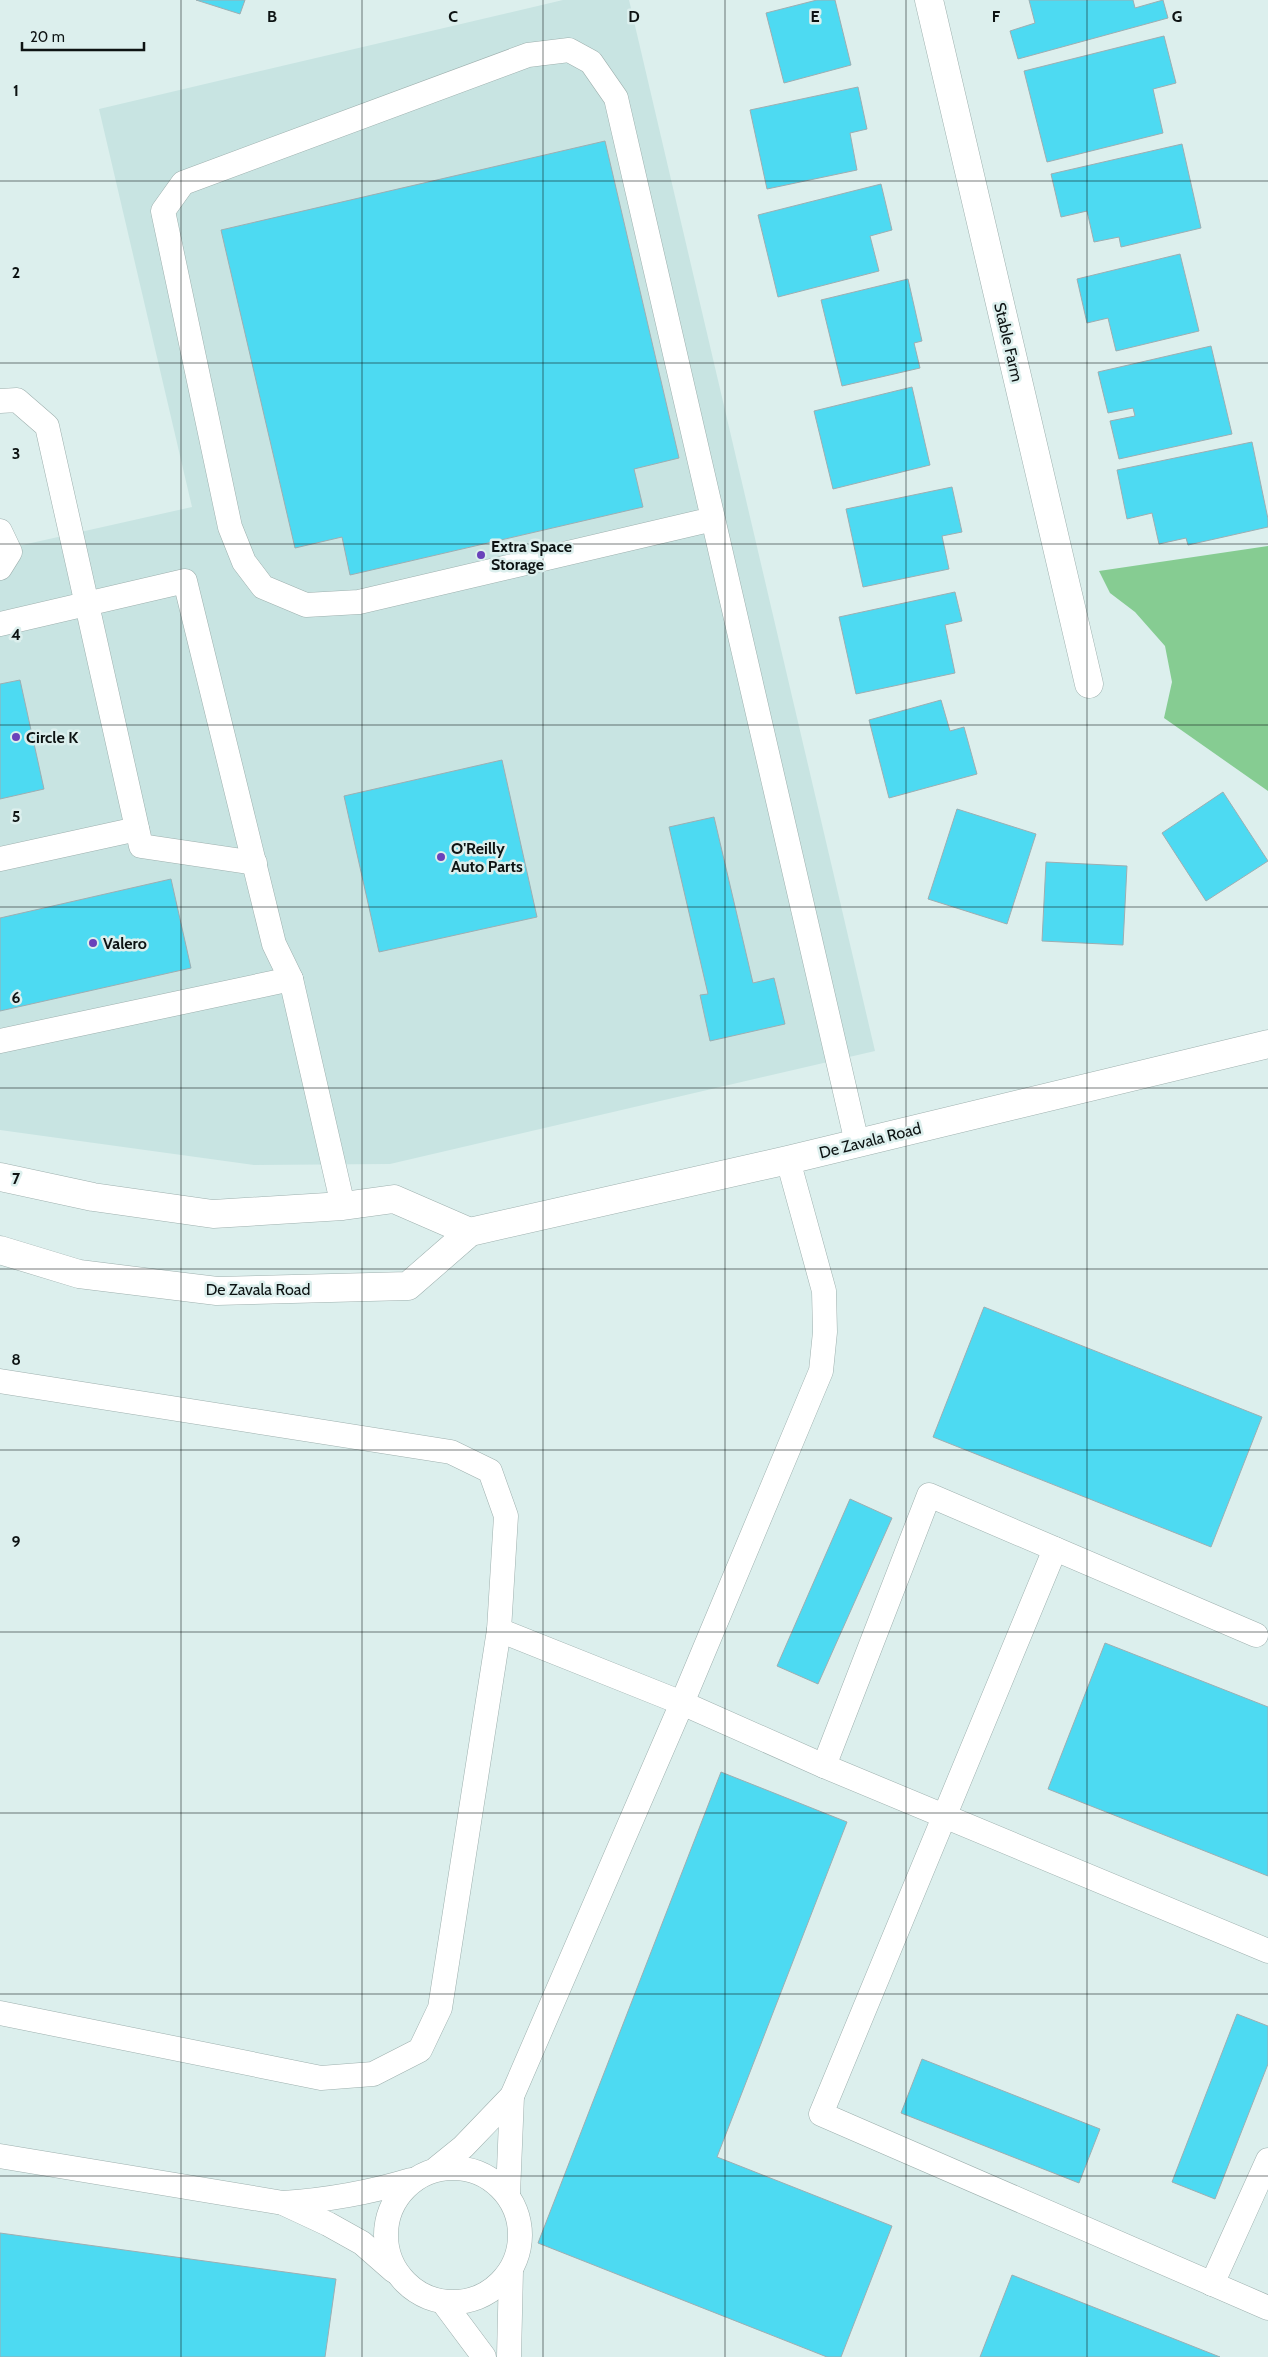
<svg xmlns="http://www.w3.org/2000/svg" width="1268" height="2357" font-family="Cabin,sans-serif">
  <style>
    .built { fill: #c8e4e2 }
    .green { fill: #86cc92 }
    .building { fill: #4ddaf2; stroke: #9daeb2 }
    .lines { fill: none; stroke-linecap: round; stroke-linejoin: round }
    .service-casing { stroke: #9eb0ae; stroke-width: 25 }
    .minor-casing { stroke: #9eb0ae; stroke-width: 29 }
    .secondary-casing { stroke: #9eb0ae; stroke-width: 29 }
    .service { stroke: #fff; stroke-width: 24 }
    .minor { stroke: #fff; stroke-width: 28 }
    .secondary { stroke: #fff; stroke-width: 28 }
    .grid { fill: none; stroke: #0d1313; stroke-width: 1; stroke-opacity: 0.55 }
    .poi-dot { fill: #6942ba; stroke: #dcefed; stroke-width: 2 }
    .labels { text-anchor: middle; stroke-width: 5; stroke-linejoin: round; paint-order: stroke }
    .street-label { font-size: 16px; fill: #0d1313; stroke: #dcefed }
    .poi-label { font-size: 16px; font-weight: bold; fill: #0d1313; stroke: #dcefed; text-anchor: start }
    .grid-label { font-size: 16px; text-anchor: middle; font-weight: bold; fill: #0d1313; stroke: #dcefed; stroke-width: 5; stroke-linejoin: round; paint-order: stroke }
  </style>
  <rect width="100%" height="100%" fill="#dcefed"/>
  <polygon class="built" points="563,0 629,0 875,1051 390,1164 254,1165 0,1130 0,550 192,507 99,109"/>
  <polygon class="green" points="1268,546 1268,791 1164,718 1172,682 1165,646 1135,612 1110,593 1099,571"/>
  <g class="building">
    <polygon points="196,0 245,0 240,14"/>
    <polygon points="817,0 835,0 851,65 784,83 766,13"/>
    <polygon points="1029,0 1133,0 1135,8 1163,0 1168,18 1018,59 1010,31 1035,23"/>
    <polygon points="1164,36 1176,83 1153,89 1163,133 1047,162 1024,71"/>
    <polygon points="858,87 867,129 850,133 857,170 767,189 750,110"/>
    <polygon points="605,141 679,458 634,469 643,507 350,575 342,537 295,548 221,230"/>
    <polygon points="1182,144 1201,228 1121,247 1119,237 1094,242 1087,211 1061,217 1051,174"/>
    <polygon points="881,184 892,230 870,236 879,271 778,297 758,215"/>
    <polygon points="1180,254 1199,331 1116,351 1108,318 1087,323 1077,279"/>
    <polygon points="908,279 922,341 914,343 920,368 842,386 821,300"/>
    <polygon points="1211,346 1232,434 1119,459 1110,421 1135,416 1133,408 1108,413 1098,372"/>
    <polygon points="912,387 930,465 833,489 814,411"/>
    <polygon points="1252,442 1268,519 1268,527 1188,545 1186,538 1159,544 1152,513 1127,519 1117,470"/>
    <polygon points="952,487 962,532 942,536 949,569 863,587 846,509"/>
    <polygon points="955,592 962,621 945,625 955,673 856,694 839,617"/>
    <polygon points="20,680 44,789 0,799 0,684"/>
    <polygon points="941,700 950,731 964,727 977,774 889,798 869,720"/>
    <polygon points="502,760 537,917 379,952 344,796"/>
    <polygon points="1223,792 1268,861 1206,901 1162,833"/>
    <polygon points="957,809 1036,834 1007,924 928,899"/>
    <polygon points="714,817 753,983 774,978 785,1024 710,1041 700,995 708,994 669,827"/>
    <polygon points="1046,862 1127,866 1123,945 1042,941"/>
    <polygon points="171,879 191,968 0,1011 0,918"/>
    <polygon points="984,1307 1262,1417 1211,1547 933,1437"/>
    <polygon points="850,1499 892,1518 818,1684 777,1666"/>
    <polygon points="1105,1643 1268,1707 1268,1876 1048,1789"/>
    <polygon points="721,1772 847,1822 717,2157 892,2226 841,2357 827,2357 538,2243"/>
    <polygon points="1237,2014 1268,2026 1268,2064 1215,2199 1172,2182"/>
    <polygon points="922,2059 1100,2129 1079,2183 901,2113"/>
    <polygon points="0,2233 336,2279 325,2357 0,2357"/>
    <polygon points="1012,2275 1220,2357 980,2357"/>
  </g>
  <g class="lines">
    <defs>
      <g id="service">
        <polyline points="0,401 17,400 47,426 141,846 255,863"/>
        <polyline points="713,519 359,602 306,605 263,587 244,562 230,527 163,211 183,183 528,55 569,50 591,62 616,98 857,1143"/>
        <polyline points="0,531 10,552 0,568"/>
        <polyline points="0,624 185,581 274,944 291,979 343,1206"/>
        <polyline points="0,859 137,829"/>
        <polyline points="0,1041 291,979"/>
        <polyline points="0,1381 451,1452 490,1471 506,1516 499,1630 440,2008 420,2050 373,2074 321,2078 0,2013"/>
        <polyline points="1055,1549 821,2114 1268,2308"/>
        <polyline points="499,1630 682,1703 824,1766 1268,1951"/>
        <polyline points="824,1766 929,1495 1256,1635"/>
        <path d="M0 2156 283 2203C329 2200 368 2193 411 2180"/>
        <circle cx="453" cy="2235" r="67"/>
        <polyline points="437,2168 463,2147 512,2096 682,1703 821,1371 825,1332 824,1291 788,1160"/>
        <polyline points="508,2194 512,2096"/>
        <polyline points="285,2204 328,2224 362,2243 394,2271"/>
        <polyline points="1212,2284 1268,2160"/>
        <polyline points="443,2302 484,2357"/>
        <polyline points="509,2357 511,2270"/>
      </g>
      <polyline id="minor" points="929,0 1089,684"/>
      <g id="secondary">
        <polyline points="0,1177 93,1197 213,1214 343,1206 394,1199 470,1232"/>
        <polyline points="0,1250 79,1274 217,1291 408,1286 470,1232 788,1160 1268,1044"/>
      </g>
    </defs>
    <use href="#service" class="service-casing"/>
    <use href="#minor" class="minor-casing"/>
    <use href="#secondary" class="secondary-casing"/>
    <use href="#service" class="service"/>
    <use href="#minor" class="minor"/>
    <use href="#secondary" class="secondary"/>
  </g>
  <path class="grid" d="M181 0V2357M362 0V2357M543 0V2357M725 0V2357M906 0V2357M1087 0V2357M0 181H1268M0 363H1268M0 544H1268M0 725H1268M0 907H1268M0 1088H1268M0 1269H1268M0 1450H1268M0 1632H1268M0 1813H1268M0 1994H1268M0 2176H1268"/>
  <g class="poi-dot">
    <circle cx="481" cy="555" r="5"/>
    <circle cx="16" cy="737" r="5"/>
    <circle cx="441" cy="857" r="5"/>
    <circle cx="93" cy="943" r="5"/>
  </g>
  <g class="labels">
    <g class="street-label">
      <text transform="translate(1009 342) rotate(77)" y="6">Stable Farm</text>
      <text transform="translate(870 1140) rotate(-14)" y="6">De Zavala Road</text>
      <text x="258" y="1295">De Zavala Road</text>
    </g>
    <g class="poi-label">
      <text x="491" y="552">Extra Space<tspan x="491" dy="18">Storage</tspan></text>
      <text x="26" y="743">Circle K</text>
      <text x="451" y="854">O'Reilly<tspan x="451" dy="18">Auto Parts</tspan></text>
      <text x="103" y="949">Valero</text>
    </g>
  </g>
  <g class="grid-label">
    <text x="272" y="22">B</text>
    <text x="453" y="22">C</text>
    <text x="634" y="22">D</text>
    <text x="815" y="22">E</text>
    <text x="996" y="22">F</text>
    <text x="1177" y="22">G</text>
    <text x="16" y="96">1</text>
    <text x="16" y="278">2</text>
    <text x="16" y="459">3</text>
    <text x="16" y="640">4</text>
    <text x="16" y="822">5</text>
    <text x="16" y="1003">6</text>
    <text x="16" y="1184">7</text>
    <text x="16" y="1365">8</text>
    <text x="16" y="1547">9</text>
  </g>
  <path d="M22 42v8h122v-8" fill="none" stroke="#0d1313" stroke-width="2.5"/>
  <text x="30" y="42" font-size="15" fill="#0d1313" stroke="#dcefed" stroke-width="4" paint-order="stroke">20 m</text>
</svg>
